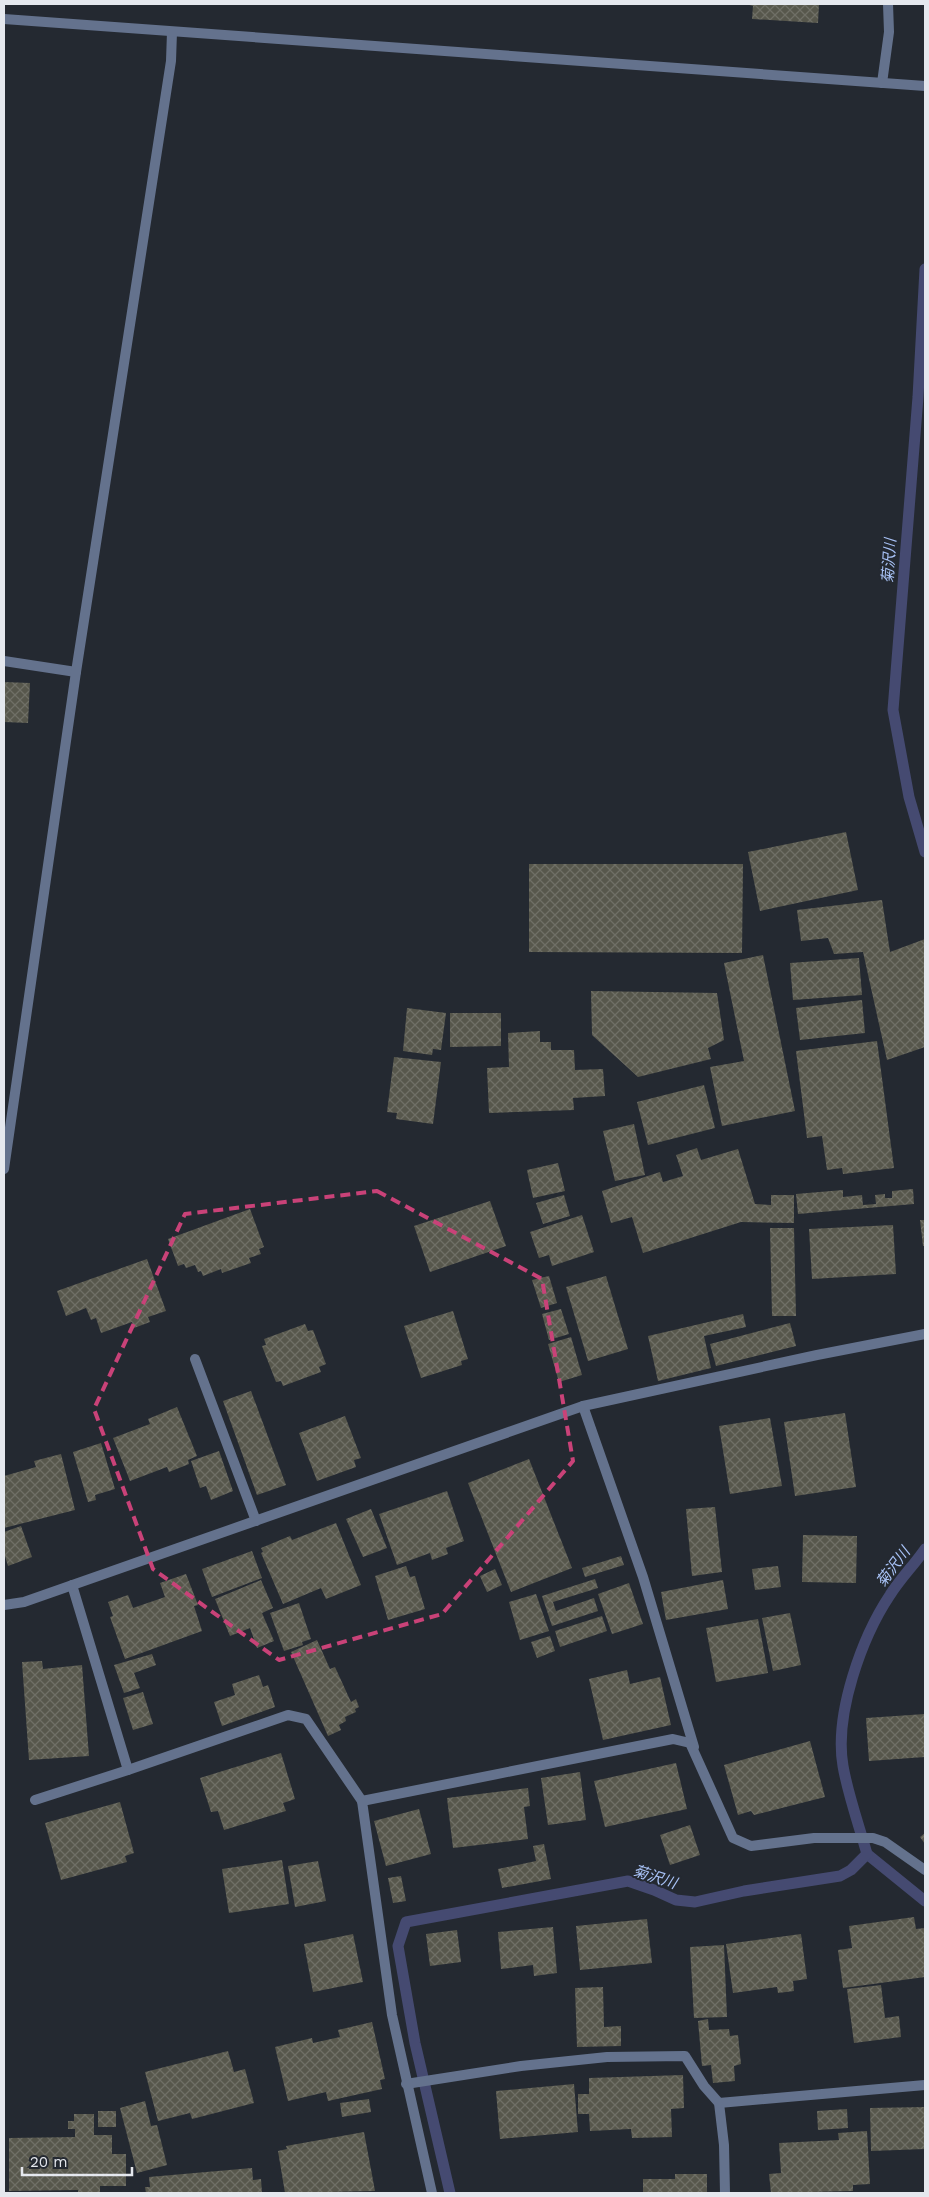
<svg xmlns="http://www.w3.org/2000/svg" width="929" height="2197" font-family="'Work Sans','Noto Sans JP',sans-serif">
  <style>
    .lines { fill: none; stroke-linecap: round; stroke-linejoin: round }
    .stream { stroke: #454a71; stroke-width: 11 }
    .building { fill: url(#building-cross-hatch) }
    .service { stroke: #64728d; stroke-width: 10 }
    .minor { stroke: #64728d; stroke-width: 10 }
    .tertiary { stroke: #64728d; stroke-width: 10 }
    .marked { fill: none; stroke: #c94278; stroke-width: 4; stroke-dasharray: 10 6; stroke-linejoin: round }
    .labels { text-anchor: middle; stroke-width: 4; stroke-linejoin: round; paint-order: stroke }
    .water-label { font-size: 15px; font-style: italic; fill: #a8c2f6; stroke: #242931 }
  </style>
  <defs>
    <pattern id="building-cross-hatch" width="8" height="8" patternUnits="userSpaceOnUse" patternTransform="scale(1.25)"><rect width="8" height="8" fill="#57574c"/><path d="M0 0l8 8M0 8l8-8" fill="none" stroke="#6f6f66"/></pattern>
  </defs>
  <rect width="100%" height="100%" fill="#242931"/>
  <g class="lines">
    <g class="stream">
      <polyline points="925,269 918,397 893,710 909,797 925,852"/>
      <polyline points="867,1854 925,1901"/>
      <path d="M450 2193 415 2043 398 1946 406 1922 628 1881 654 1890 676 1900 695 1902 744 1891 840 1876 851 1870 867 1854C859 1825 848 1795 843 1766 834 1714 862 1637 890 1595 900 1579 914 1565 925 1549"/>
    </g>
  </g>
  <g class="building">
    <polygon points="746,4 819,4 818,23 752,19 753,6"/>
    <polygon points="4,682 30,683 28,723 4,722"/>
    <polygon points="846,832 858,890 760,911 748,852"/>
    <polygon points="529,864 743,864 742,953 529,952"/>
    <polygon points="882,900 890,952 925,939 925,1047 887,1060 863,952 834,954 828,938 801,941 797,910"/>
    <polygon points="763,955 795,1111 722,1126 710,1067 744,1061 724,963"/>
    <polygon points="859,958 862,995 793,1000 790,963"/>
    <polygon points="591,991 717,993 724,1040 708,1048 711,1059 638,1077 592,1035"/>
    <polygon points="862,1000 865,1033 800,1040 796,1008"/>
    <polygon points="407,1008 446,1013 441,1050 433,1049 432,1055 403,1051"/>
    <polygon points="450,1013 501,1013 501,1046 450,1047"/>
    <polygon points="540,1031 540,1042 551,1042 551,1050 574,1050 575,1070 603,1069 605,1096 573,1098 574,1110 489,1113 487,1068 509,1067 508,1033"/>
    <polygon points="877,1041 894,1168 843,1174 842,1168 827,1170 822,1136 807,1138 796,1051"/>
    <polygon points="394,1057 441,1062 433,1124 396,1119 397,1113 387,1112"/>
    <polygon points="704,1085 715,1128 648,1145 637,1102"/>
    <polygon points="634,1124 645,1175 615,1181 603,1131"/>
    <polygon points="697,1148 701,1160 738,1149 755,1204 771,1205 771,1195 794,1195 794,1223 741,1222 643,1253 632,1217 611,1223 602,1191 660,1172 663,1182 683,1176 676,1155"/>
    <polygon points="558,1163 565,1191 533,1198 527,1170"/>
    <polygon points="913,1189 914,1204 798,1214 796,1194 843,1190 843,1197 862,1195 863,1205 876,1204 875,1195 885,1194 885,1198 892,1198 892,1191"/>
    <polygon points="564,1195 570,1216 543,1224 536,1203"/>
    <polygon points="490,1201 506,1246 430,1272 414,1226"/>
    <polygon points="250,1209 264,1247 259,1249 261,1254 249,1258 251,1263 222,1273 221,1269 203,1276 201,1271 198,1272 195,1265 186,1268 184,1264 178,1266 168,1239"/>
    <polygon points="582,1215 594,1252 552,1266 549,1255 539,1258 530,1232"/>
    <polygon points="920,1220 925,1220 925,1246 923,1246"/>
    <polygon points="893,1225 896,1274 812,1279 809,1229"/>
    <polygon points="770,1228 794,1228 796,1316 772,1316"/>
    <polygon points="147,1259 166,1311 148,1317 150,1322 134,1328 132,1322 101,1333 96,1318 91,1320 86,1308 66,1316 57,1291"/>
    <polygon points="549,1276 557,1303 541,1308 532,1280"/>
    <polygon points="606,1276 628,1349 588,1361 566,1287"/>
    <polygon points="561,1309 569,1334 549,1340 542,1314"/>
    <polygon points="453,1311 468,1359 461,1361 462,1365 421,1378 404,1326"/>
    <polygon points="743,1314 746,1327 704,1336 711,1368 658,1381 648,1336"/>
    <polygon points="790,1323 796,1346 716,1366 710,1344"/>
    <polygon points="305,1324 308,1331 313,1330 326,1364 319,1367 321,1372 283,1386 281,1381 276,1382 262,1346 266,1345 264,1339"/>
    <polygon points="571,1337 582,1375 559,1382 548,1344"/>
    <polygon points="251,1391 286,1485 257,1495 223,1401"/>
    <polygon points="177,1407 197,1456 188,1460 189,1464 169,1472 167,1467 130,1481 113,1438 150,1424 148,1419"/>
    <polygon points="845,1413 856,1487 795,1496 784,1422"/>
    <polygon points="345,1416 361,1458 354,1460 356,1467 317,1481 299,1433"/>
    <polygon points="770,1418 782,1486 730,1494 719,1426"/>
    <polygon points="101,1443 115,1489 95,1495 96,1500 88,1502 73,1452"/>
    <polygon points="219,1451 233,1491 211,1500 206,1486 200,1488 191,1461"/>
    <polygon points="61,1454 75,1510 4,1528 4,1476 36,1467 34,1461"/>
    <polygon points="529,1459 572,1568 511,1592 468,1483"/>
    <polygon points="447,1491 464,1541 446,1548 448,1554 432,1560 430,1553 397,1565 379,1514"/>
    <polygon points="715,1507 722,1572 692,1576 686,1509"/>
    <polygon points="371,1509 387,1548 363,1557 346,1519"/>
    <polygon points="336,1523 361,1585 326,1599 321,1588 283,1604 261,1553 263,1552 261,1548 290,1536 292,1540"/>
    <polygon points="21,1526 32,1557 8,1566 4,1553 4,1532"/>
    <polygon points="803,1535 857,1536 856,1583 802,1582"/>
    <polygon points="252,1551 262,1578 212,1597 202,1569"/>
    <polygon points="621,1556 624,1565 585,1577 582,1568"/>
    <polygon points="406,1566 410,1577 415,1576 425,1609 388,1620 375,1576"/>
    <polygon points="778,1566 781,1587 755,1590 752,1569"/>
    <polygon points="495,1569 502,1585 487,1592 480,1576"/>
    <polygon points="186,1574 198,1605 194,1606 202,1631 125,1659 110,1617 113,1616 108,1602 128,1595 133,1608 165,1597 160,1583"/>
    <polygon points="595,1579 598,1588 553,1602 556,1611 594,1598 598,1611 552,1626 542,1596"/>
    <polygon points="261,1580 273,1608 262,1613 274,1641 257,1648 250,1628 230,1636 215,1599"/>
    <polygon points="723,1580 728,1609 666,1620 661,1592"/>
    <polygon points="629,1583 643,1624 612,1634 598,1594"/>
    <polygon points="536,1594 549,1631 520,1640 509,1602"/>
    <polygon points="299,1603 311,1639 302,1642 303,1645 284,1651 270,1613"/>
    <polygon points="790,1613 801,1665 773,1671 762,1618"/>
    <polygon points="602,1616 607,1631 560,1647 555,1631"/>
    <polygon points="758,1619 768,1673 716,1682 706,1628"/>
    <polygon points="550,1636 555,1651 537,1658 531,1642"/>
    <polygon points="317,1640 330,1669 335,1667 351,1702 356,1699 359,1707 355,1709 356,1712 345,1717 346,1721 339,1725 341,1730 328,1736 291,1652"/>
    <polygon points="152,1654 156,1665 134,1673 140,1688 124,1693 114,1665"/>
    <polygon points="42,1661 43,1669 82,1665 89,1756 29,1760 22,1662"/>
    <polygon points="627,1670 630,1684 660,1677 671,1725 603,1740 589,1679"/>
    <polygon points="259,1675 263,1687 268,1685 275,1707 222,1726 214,1702 235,1695 232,1684"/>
    <polygon points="143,1692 153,1724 133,1730 123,1698"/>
    <polygon points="925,1714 925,1757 869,1761 866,1718"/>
    <polygon points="810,1741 825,1797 754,1815 751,1811 738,1815 724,1765"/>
    <polygon points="281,1753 295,1799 283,1803 286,1811 224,1830 218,1811 211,1812 200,1778"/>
    <polygon points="676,1763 687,1809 605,1827 594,1781"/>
    <polygon points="580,1772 586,1820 548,1825 541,1778"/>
    <polygon points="528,1788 530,1806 524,1807 528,1839 453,1848 447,1798"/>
    <polygon points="120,1802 134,1853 125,1856 127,1862 61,1880 45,1823"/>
    <polygon points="419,1809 431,1854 386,1866 374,1821"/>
    <polygon points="690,1825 700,1855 670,1865 660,1835"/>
    <polygon points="925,1833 925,1844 920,1837"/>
    <polygon points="544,1844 551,1879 502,1888 498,1869 536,1861 533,1846"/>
    <polygon points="282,1860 289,1904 229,1913 222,1869"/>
    <polygon points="318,1861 326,1901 295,1907 288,1866"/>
    <polygon points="401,1876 406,1901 393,1903 388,1878"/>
    <polygon points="914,1917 916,1929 925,1928 925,1977 843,1988 838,1950 852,1948 849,1926"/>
    <polygon points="647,1919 652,1963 580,1970 576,1926"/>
    <polygon points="553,1927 557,1973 534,1976 533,1965 501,1969 498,1932"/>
    <polygon points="457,1930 461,1962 430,1966 426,1934"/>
    <polygon points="353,1934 363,1982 313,1992 304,1944"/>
    <polygon points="801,1934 807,1979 793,1981 794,1991 778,1993 777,1987 733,1993 726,1944"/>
    <polygon points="724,1945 727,2017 694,2018 690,1947"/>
    <polygon points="881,1985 885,2018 899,2016 901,2037 854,2043 847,1989"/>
    <polygon points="603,1987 604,2027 621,2026 621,2046 577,2047 575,1988"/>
    <polygon points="708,2019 709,2030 729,2029 730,2036 738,2035 741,2064 734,2066 735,2081 713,2083 711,2065 702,2066 698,2021"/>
    <polygon points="372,2022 385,2079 380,2080 382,2089 328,2101 326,2092 288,2101 275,2047 312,2038 313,2043 340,2037 338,2030"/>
    <polygon points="228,2051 234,2072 245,2069 254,2103 192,2119 190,2113 158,2121 145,2072"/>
    <polygon points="683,2075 684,2108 671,2109 672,2137 632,2138 631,2129 590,2131 589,2114 578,2114 578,2094 589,2094 589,2078"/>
    <polygon points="574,2084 578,2132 500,2139 496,2091"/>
    <polygon points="369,2099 371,2112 342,2117 340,2103"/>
    <polygon points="145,2101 151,2126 157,2125 167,2165 137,2173 120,2108"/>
    <polygon points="925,2107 925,2149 871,2151 870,2108"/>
    <polygon points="847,2109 848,2128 818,2130 817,2111"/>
    <rect x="98" y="2111" width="18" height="16"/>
    <polygon points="74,2114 94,2114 94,2135 112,2135 112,2154 126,2154 126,2186 100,2186 100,2193 78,2193 78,2190 9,2191 9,2138 75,2137 75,2129 68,2129 68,2121 74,2121"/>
    <polygon points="867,2131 870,2184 853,2185 853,2191 771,2193 769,2174 781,2173 779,2143 839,2140 838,2133"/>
    <polygon points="364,2132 375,2191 285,2193 278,2151 287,2149 286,2146"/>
    <polygon points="252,2168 253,2180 261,2179 262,2193 146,2193 145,2187 150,2187 149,2177"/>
    <polygon points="675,2174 707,2174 707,2193 643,2193 643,2179 675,2179"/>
  </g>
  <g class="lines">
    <g class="service">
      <polyline points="4,661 76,672"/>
      <polyline points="4,1169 76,672 171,61 172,32"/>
      <polyline points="195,1359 256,1521"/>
      <polyline points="72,1585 128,1770"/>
      <polyline points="35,1800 128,1770 288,1715 306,1719 362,1801"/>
      <polyline points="406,2084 521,2066 607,2057 685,2056 704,2086 719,2103 724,2145 725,2193"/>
      <polyline points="719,2103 925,2085"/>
    </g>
    <g class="minor">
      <polyline points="882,83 889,32 888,4"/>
      <polyline points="583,1406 643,1577 694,1747"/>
      <polyline points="4,1605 24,1602 583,1406 817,1355 925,1334"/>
      <polyline points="432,2193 392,2015 362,1801 673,1739 690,1743 733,1838 751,1846 814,1838 873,1838 885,1842 925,1870"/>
    </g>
    <polyline class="tertiary" points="4,19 925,86"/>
  </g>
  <path class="marked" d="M377 1191 542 1279 573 1461 442 1614 279 1660 153 1569 94 1409 185 1214Z"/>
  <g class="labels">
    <g class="water-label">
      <text transform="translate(889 561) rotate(-86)" y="5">菊沢川</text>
      <text transform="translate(893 1567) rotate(-53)" y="5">菊沢川</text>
      <text transform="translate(655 1877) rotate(18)" y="5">菊沢川</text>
    </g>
  </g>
  <rect width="929" height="2197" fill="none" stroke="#e5e8ee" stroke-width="10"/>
  <path d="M22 2167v8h110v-8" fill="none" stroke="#e5e8ee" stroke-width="2.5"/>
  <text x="30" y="2167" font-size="15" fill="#e5e8ee" stroke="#242931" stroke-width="4" paint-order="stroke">20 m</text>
</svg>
